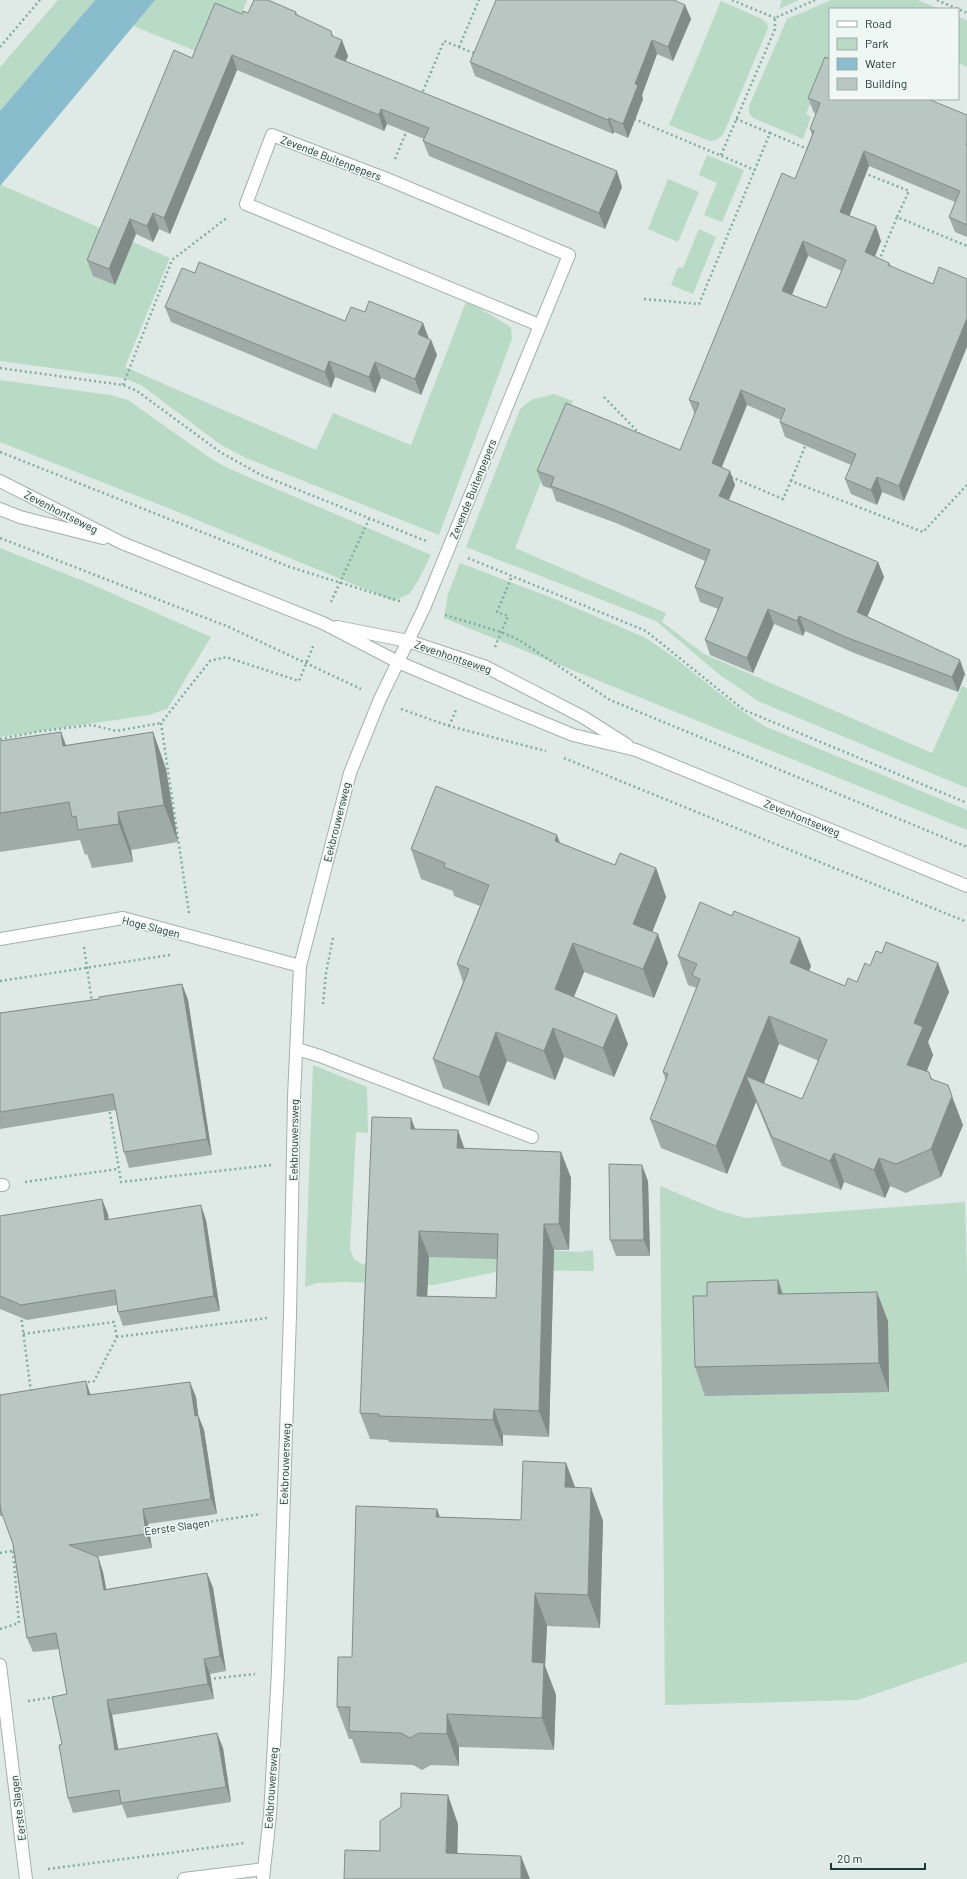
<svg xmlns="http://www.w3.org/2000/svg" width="967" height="1879" font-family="Barlow,sans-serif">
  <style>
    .green { fill: #b9dac4 }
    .water { fill: #89bdcd }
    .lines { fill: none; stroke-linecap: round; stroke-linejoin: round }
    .service-casing { stroke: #a2b1ad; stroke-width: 14 }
    .minor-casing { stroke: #a2b1ad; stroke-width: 14 }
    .tertiary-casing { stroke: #a2b1ad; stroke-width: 14 }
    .path { stroke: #81aca2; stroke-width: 2.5; stroke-dasharray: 2 3; stroke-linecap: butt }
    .service { stroke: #fff; stroke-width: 12 }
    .minor { stroke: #fff; stroke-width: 12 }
    .tertiary { stroke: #fff; stroke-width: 12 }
    .wall { fill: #9eaba7; fill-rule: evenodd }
    .shaded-wall { fill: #818b88 }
    .building { fill: #b8c7c2; stroke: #818b88; fill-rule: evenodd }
    .labels { text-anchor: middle; stroke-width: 3; stroke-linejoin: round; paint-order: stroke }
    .street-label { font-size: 11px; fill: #213935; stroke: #eff7f4 }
  </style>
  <rect width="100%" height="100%" fill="#dfeae6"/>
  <g class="green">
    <polygon points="58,0 95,0 0,111 0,67"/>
    <polygon points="155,0 247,0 223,62 133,26"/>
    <polygon points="782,0 799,0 779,9"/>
    <polygon points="831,0 918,0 940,9 830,9 830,57 806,114 811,117 803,139 753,118 749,113 749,106 787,19"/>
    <polygon points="721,1 762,19 767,23 768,28 723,135 716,140 710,141 669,125"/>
    <polygon points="958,17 967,20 967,67 958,63"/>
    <polygon points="707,155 744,170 722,222 704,215 717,183 699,175"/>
    <polygon points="668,179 699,192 678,242 648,229"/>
    <polygon points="1,185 170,258 125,367 316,450 333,413 411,445 466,302 479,308 511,327 512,339 439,535 246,458 221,445 141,385 124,378 0,361 0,186"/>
    <polygon points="699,229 716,237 693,294 671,285 678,267 683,268"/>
    <polygon points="0,380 110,395 128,400 213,460 232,470 431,555 418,581 409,594 394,601 173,510 0,442"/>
    <polygon points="554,394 573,401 515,548 666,613 662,622 704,654 932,753 962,686 967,688 967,788 758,701 720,675 656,621 466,547 520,409 531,400"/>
    <polygon points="0,548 86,582 211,637 167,709 149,715 0,737"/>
    <polygon points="460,563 555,599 646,638 675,658 739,709 764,726 967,810 967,830 444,618 448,594"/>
    <polygon points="313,1065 367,1087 368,1133 356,1132 350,1249 354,1259 362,1264 383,1265 414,1251 468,1246 579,1252 593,1250 594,1271 505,1270 434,1285 344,1282 317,1283 305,1287"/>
    <polygon points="660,1186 720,1211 745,1218 965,1202 967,1275 967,1662 858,1700 665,1705"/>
  </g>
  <polygon class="water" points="95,0 155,0 0,186 0,111"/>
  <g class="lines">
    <defs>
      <polyline id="service" points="297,1049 320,1056 532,1137"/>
      <g id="minor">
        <polyline points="0,939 123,918 300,966"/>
        <polyline points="0,1185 3,1185"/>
        <polyline points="0,1665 26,1879"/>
        <polyline points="184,1879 264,1869"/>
        <polyline points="263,1879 270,1815 278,1671 290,1315 294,1097 300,966 350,773 380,699 424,608 569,255 387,179 272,135 246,204 539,325"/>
      </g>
      <g id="tertiary">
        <polyline points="0,481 122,543 323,623 398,662 464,690 573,735 636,750 967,886"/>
        <polyline points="0,509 20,517 103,538"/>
        <polyline points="337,627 408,641 486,667 583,717 627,745"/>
      </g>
    </defs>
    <use href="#service" class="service-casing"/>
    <use href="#minor" class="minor-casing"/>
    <use href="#tertiary" class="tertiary-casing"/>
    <g class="path">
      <polyline points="732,0 775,18"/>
      <polyline points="937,0 967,13"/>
      <polyline points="0,47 40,0"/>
      <polyline points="459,47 479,0"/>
      <polyline points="421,96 444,41 476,54"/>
      <polyline points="634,119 755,170"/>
      <polyline points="736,119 770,133"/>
      <polyline points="721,155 775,29 775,18 815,0"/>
      <polyline points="395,159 407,130"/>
      <polyline points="864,173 909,191 897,217 967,246"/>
      <polyline points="879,261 897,217"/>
      <polyline points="644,299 699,304 770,133 810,150"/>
      <polyline points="0,368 123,385 137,391 220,452 261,475 426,541"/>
      <polyline points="123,385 172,260 228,217"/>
      <polyline points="604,397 640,434"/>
      <polyline points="0,452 290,567 402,602"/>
      <polyline points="731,477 783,499 791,481 923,532 967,485"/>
      <polyline points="791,481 806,444"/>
      <polyline points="0,538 229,627 361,689"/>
      <polyline points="468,558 646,631 744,710 967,803"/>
      <polyline points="331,602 369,519"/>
      <polyline points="445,615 501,632 519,640 610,700 967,847"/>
      <polyline points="495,647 508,616 497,612 512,576"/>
      <polyline points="401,709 449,726 546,751"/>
      <polyline points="449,726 456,710"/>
      <polyline points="0,739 42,731 92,725 116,731 161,723"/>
      <polyline points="564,758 967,922"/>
      <polyline points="189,913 161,723 210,661 226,657 299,681 314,644"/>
      <polyline points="84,947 92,1002"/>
      <polyline points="0,981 170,955"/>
      <polyline points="323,1004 326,973 333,938"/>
      <polyline points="109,1107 121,1182 271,1165"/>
      <polyline points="25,1182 118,1169"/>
      <polyline points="21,1315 31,1392"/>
      <polyline points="23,1334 114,1322 117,1337"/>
      <polyline points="83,1383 94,1381 117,1337 267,1318"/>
      <polyline points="147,1531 261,1514"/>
      <polyline points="0,1553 17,1550"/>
      <polyline points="0,1629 19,1623 13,1551"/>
      <polyline points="209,1679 255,1674"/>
      <polyline points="28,1701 55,1697"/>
      <polyline points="48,1869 245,1843"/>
    </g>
    <use href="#service" class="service"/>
    <use href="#minor" class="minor"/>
    <use href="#tertiary" class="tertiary"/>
  </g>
  <g class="wall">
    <polygon points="685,5 691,19 673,61 657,54 642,95 643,99 628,138 614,132 613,134 475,76 470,62"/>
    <polygon points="296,12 298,16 333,37 348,56 345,61 622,187 605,229 429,156 423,141 424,139 387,124 384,131 237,70 170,234 159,229 153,242 136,234 115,285 93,276 87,260 192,58 242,14"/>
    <path d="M808 98 967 115V237L955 232 949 217 955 202 869 166 849 216 881 241 875 257 889 263 891 266 904 501 882 492 877 505 851 494 845 479 851 465 785 437 780 422 781 420 747 405 722 467 735 485 729 500 878 562 884 577 867 616 965 674 958 692 854 653 805 631 803 636 774 624 753 673 710 655 705 640 718 609 700 602 695 587 705 561 616 523 556 501 552 489 543 486 537 471 680 450 695 415 689 400 795 179 812 135 810 129 816 114 814 113ZM808 256 842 271 826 308 792 295Z"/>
    <polygon points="195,273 345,321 365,312 423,323 428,339 431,340 437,355 421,395 381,378 375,393 335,377 331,388 171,322 165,307"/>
    <polygon points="61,732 66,745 153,732 166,769 178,842 131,850 133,862 92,868 87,854 85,855 80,840 0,852 0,741"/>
    <polygon points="560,843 615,865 656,868 666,897 652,932 668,963 654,998 584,972 574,997 628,1044 614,1077 564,1057 555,1080 507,1061 489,1106 443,1088 433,1059 463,982 457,964 480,906 454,896 453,891 421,879 411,849"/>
    <path d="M882 953 938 963 949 992 928 1042 933 1055 927 1071 963 1125 941 1177 906 1193 890 1186 885 1198 844 1182 841 1190 782 1166 756 1102 727 1174 661 1148 650 1119 666 1081 663 1072 697 988 688 985 678 956 811 966 809 971 845 986 857 982 870 966ZM779 1044 819 1061 802 1099 764 1083Z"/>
    <polygon points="182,984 188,1000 212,1155 129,1168 124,1152 116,1110 0,1129 0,1013 99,999"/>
    <path d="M415 1129 464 1149 561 1152 571 1178 569 1250H554L549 1437 503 1435V1446L389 1442 388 1440 370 1439 360 1413ZM429 1257 497 1259 496 1298 427 1296Z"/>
    <polygon points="648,1181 650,1256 616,1256 610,1240"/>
    <polygon points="0,1213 0,1216 108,1214 108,1220 206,1220 220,1311 123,1326 118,1312 117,1305 27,1320 0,1309"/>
    <polygon points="783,1294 888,1321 889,1392 705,1396 695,1367"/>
    <polygon points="91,1394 196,1397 198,1415 204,1430 217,1514 148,1524 152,1548 96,1557 98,1557 103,1572 106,1589 207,1573 213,1588 226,1671 210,1674 214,1699 112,1715 118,1749 223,1748 231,1802 127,1818 122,1805 73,1813 68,1798 62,1744 67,1694 59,1649 33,1652 27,1638 13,1544 3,1516 0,1516 0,1395"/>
    <polygon points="566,1463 575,1488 591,1488 603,1521 600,1628 547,1626 545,1666 556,1695 554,1750 459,1747 459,1766 431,1765 422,1770 413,1765 361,1763 352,1739 349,1739 337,1707 352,1657 440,1517 521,1520"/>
  </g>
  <g class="shaded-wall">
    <polygon points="685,5 691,19 673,61 668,47"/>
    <polygon points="331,31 337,47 342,40 348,56 341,73 335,57"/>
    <polygon points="652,40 657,54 642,95 643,99 628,138 623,124 635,84"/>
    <polygon points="232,55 237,70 170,234 164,218"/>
    <polygon points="381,109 387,124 384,131 379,115"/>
    <polygon points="609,118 614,132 613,134 608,120"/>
    <polygon points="864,151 869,166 845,227 840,212"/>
    <polygon points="617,171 622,187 605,229 599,213"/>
    <polygon points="153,213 159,229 153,242 147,226"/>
    <polygon points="130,219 136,234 115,285 109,269"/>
    <polygon points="876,226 881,241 870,267 865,252"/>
    <polygon points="803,241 808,256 787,306 782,291"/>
    <polygon points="967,318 967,347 904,501 899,486"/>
    <polygon points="423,323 429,339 418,334"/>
    <polygon points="431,340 437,355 421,395 415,379"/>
    <polygon points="329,361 335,377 331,388 325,372"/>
    <polygon points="375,362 381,378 375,393 369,377"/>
    <polygon points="741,390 747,405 717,478 712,463"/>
    <polygon points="730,471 735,485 724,511 719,496"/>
    <polygon points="877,477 882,492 877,505 871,490"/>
    <polygon points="878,562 884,577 863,627 857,612"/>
    <polygon points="768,609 774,624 753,673 747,658"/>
    <polygon points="799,616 805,631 803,636 797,621"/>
    <polygon points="960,660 965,674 958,692 952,677"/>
    <polygon points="61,732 74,769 63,746"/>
    <polygon points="153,732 166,769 178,842 164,805"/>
    <polygon points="118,812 131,850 133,862 119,824"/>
    <polygon points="557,835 568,864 555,841"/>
    <polygon points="656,868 666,897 644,953 633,924"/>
    <polygon points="658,934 668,963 654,998 643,969"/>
    <polygon points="800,938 811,966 801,992 790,963"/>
    <polygon points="573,943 584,972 565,1018 555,989"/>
    <polygon points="938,963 949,992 928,1042 933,1055 918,1093 907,1065 914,1023"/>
    <polygon points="182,984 188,1000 212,1155 207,1139"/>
    <polygon points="617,1015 628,1044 614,1077 603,1048"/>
    <polygon points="769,1016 779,1044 757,1101 746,1076 756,1102 727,1174 716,1146"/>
    <polygon points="553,1028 564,1057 555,1080 544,1051"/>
    <polygon points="496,1032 507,1061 489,1106 479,1077"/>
    <polygon points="952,1096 963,1125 941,1177 931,1149"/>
    <polygon points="411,1118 421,1144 411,1129"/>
    <polygon points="458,1130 467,1156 457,1148"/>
    <polygon points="561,1152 571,1178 569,1250 559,1224"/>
    <polygon points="834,1153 844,1182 841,1190 830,1161"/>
    <polygon points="879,1158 890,1186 885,1198 874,1170"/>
    <polygon points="642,1165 648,1181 650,1256 644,1240"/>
    <polygon points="102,1199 108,1214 111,1235 105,1220"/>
    <polygon points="201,1205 206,1220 220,1311 214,1296"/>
    <polygon points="544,1224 554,1250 549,1437 539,1411"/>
    <polygon points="419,1231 429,1257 426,1322 417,1296"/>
    <polygon points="778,1280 788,1309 778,1294"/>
    <polygon points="877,1292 888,1321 889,1392 879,1363"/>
    <polygon points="86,1381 91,1396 88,1395"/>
    <polygon points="190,1382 196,1397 200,1431 195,1416"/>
    <polygon points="494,1409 503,1435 503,1446 493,1420"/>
    <polygon points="198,1415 204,1430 217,1514 211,1499"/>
    <polygon points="566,1463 578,1495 565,1487"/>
    <polygon points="591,1488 603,1521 600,1628 588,1595"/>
    <polygon points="143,1509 148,1524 152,1548 146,1534"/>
    <polygon points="437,1509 448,1541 436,1517"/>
    <polygon points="98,1557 103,1572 109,1604 104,1590"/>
    <polygon points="207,1573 213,1588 226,1671 220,1656"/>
    <polygon points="535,1593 547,1626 545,1666 556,1695 554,1750 542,1718 532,1662"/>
    <polygon points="204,1659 210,1674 214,1699 208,1684"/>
    <polygon points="107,1700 112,1715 121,1764 115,1750"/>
    <polygon points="447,1714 459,1747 459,1766 447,1734"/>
    <polygon points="217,1733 223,1748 231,1802 226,1787"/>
    <polygon points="448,1795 458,1824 457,1879 446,1853"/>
    <polygon points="521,1856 530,1879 521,1879"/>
  </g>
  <g class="building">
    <polygon points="254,0 268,0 296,12 295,14 331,31 332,36 342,40 335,57 617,171 599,213 423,141 429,128 381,109 379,115 232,55 164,218 153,213 147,226 130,219 109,269 87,260 174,50 192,58 215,3 242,14 243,11 248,13"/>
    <polygon points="496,0 674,0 685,5 668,47 652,40 635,84 638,85 623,124 609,118 608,120 470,62"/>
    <path d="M825 57 830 59V99H928L967 115V143L966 145 967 146V225L949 217 960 191 864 151 840 212 876 226 865 252 889 263 888 265 933 284 939 267 967 279V318L899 486 877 477 871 490 845 479 856 454 780 422 785 409 741 390 712 463 730 471 719 496 878 562 857 612 960 660 952 677 848 638 799 616 797 621 768 609 747 658 705 640 723 598 695 587 710 550 610 508 551 486 554 477 537 471 566 403 680 450 699 403 689 400 782 173 795 179 814 131 810 129 820 103 808 98ZM803 241 846 260 826 308 782 291Z"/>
    <polygon points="199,262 345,321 351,307 365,312 369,301 423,323 418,334 431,340 415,379 375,362 369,377 329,361 325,372 165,307 182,268 195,273"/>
    <polygon points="61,732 63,746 153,732 164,805 118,812 119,824 78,830 76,816 72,817 69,802 0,813 0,741"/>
    <polygon points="436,786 557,835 555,841 615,865 620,853 656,868 633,924 658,934 643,969 573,943 555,989 617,1015 603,1048 553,1028 544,1051 496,1032 479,1077 433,1059 469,969 457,964 489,885 444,867 445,863 411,849"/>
    <polygon points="700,902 732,916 734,911 800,938 790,963 845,986 848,978 857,982 865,963 870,966 876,951 882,953 886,942 938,963 914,1023 923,1027 907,1065 929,1072 931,1079 948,1085 952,1096 931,1149 896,1164 879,1158 874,1170 834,1153 830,1161 772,1137 746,1076 802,1099 827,1040 769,1016 716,1146 650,1119 668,1074 663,1072 700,979 692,975 697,964 678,956"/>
    <polygon points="182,984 207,1139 124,1152 113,1094 0,1112 0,1013 99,999 99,997"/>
    <path d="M372 1117 411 1118V1129L458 1130 457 1148 561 1152 559 1224H544L539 1411 494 1409 493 1420 379 1416V1414L360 1413ZM419 1231 498 1234 496 1298 417 1296Z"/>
    <polygon points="609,1164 642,1165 644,1240 610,1240"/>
    <polygon points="102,1199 105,1220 201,1205 214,1296 118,1312 115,1290 21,1305 0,1296 0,1216"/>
    <polygon points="778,1280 778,1294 877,1292 879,1363 695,1367 693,1296 707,1296 707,1282"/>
    <polygon points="86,1381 88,1395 190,1382 195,1416 198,1415 211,1499 143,1509 146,1534 69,1545 98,1557 104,1590 207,1573 220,1656 204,1659 208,1684 107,1700 115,1750 217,1733 226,1787 121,1803 119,1790 68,1798 59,1745 62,1744 52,1697 67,1694 56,1633 27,1638 13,1544 1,1511 0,1504 0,1395"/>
    <polygon points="523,1461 566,1463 565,1487 591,1488 588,1595 535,1593 532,1662 544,1663 542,1718 447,1714 447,1734 419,1733 410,1738 401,1733 349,1731 350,1707 337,1707 338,1657 352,1657 356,1506 437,1509 436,1517 521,1520"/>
    <polygon points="401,1793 448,1795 446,1853 521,1856 521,1879 344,1879 345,1850 380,1851 380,1821 401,1807"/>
  </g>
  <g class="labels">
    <g class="street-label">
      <text transform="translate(331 158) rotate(21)" y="4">Zevende Buitenpepers</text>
      <text transform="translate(473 489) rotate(-68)" y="4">Zevende Buitenpepers</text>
      <text transform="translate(61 512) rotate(27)" y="4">Zevenhontseweg</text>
      <text transform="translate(453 657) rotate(19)" y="4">Zevenhontseweg</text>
      <text transform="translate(802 818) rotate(22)" y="4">Zevenhontseweg</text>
      <text transform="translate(337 822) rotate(-76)" y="4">Eekbrouwersweg</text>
      <text transform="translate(151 927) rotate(14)" y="4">Hoge Slagen</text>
      <text transform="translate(294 1140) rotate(-89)" y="4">Eekbrouwersweg</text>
      <text transform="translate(285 1464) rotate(-88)" y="4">Eekbrouwersweg</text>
      <text transform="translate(177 1527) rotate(-8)" y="4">Eerste Slagen</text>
      <text transform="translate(271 1788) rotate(-86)" y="4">Eekbrouwersweg</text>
      <text transform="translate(18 1808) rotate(-97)" y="4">Eerste Slagen</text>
    </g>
  </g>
  <rect x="829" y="8" width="130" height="92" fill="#eff7f4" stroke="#9daba8"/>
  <rect x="837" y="21" width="20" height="6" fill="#ffffff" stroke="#9daba8"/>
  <text x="865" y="28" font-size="12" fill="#213935">Road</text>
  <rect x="837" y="38" width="20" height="12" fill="#b9dac4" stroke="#9daba8"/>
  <text x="865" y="48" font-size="12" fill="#213935">Park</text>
  <rect x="837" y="58" width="20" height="12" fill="#89bdcd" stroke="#9daba8"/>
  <text x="865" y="68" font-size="12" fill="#213935">Water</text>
  <rect x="837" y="78" width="20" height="12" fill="#b8c7c2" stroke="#9daba8"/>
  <text x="865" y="88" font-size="12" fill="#213935">Building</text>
  <path d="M831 1863v6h94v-6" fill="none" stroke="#213935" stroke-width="2"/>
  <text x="837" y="1863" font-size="12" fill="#213935" stroke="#eff7f4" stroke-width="3" paint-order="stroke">20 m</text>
</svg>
